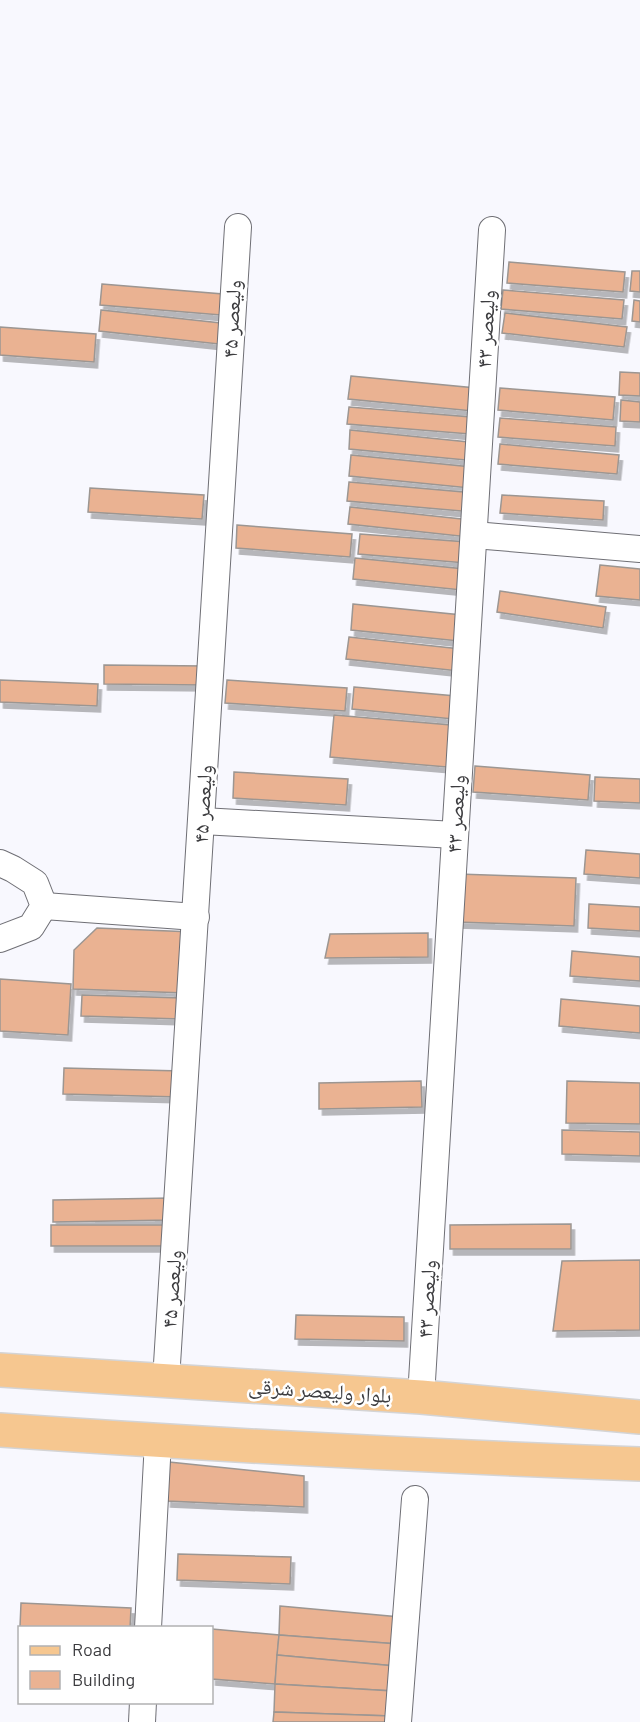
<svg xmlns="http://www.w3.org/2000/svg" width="640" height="1722" font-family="Barlow,'Noto Naskh Arabic',sans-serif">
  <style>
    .building { fill: #eab292; stroke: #9c9692; stroke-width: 1.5; filter: url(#shadow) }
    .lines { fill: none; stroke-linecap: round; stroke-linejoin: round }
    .street-casing { stroke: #6f6f75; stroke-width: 28 }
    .primary-casing { stroke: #d4d4d5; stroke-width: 36 }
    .street { stroke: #fff; stroke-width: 26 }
    .primary { stroke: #f6c790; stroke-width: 33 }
    .labels { text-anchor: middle; stroke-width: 5; stroke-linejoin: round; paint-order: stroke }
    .street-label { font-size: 21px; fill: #3c3c3f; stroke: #fff }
  </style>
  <defs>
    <filter id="shadow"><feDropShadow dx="3.5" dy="6" stdDeviation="0" flood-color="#0004"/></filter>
  </defs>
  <rect width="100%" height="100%" fill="#f8f8fe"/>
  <g class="building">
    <polygon points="509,262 625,272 623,292 507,283"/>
    <polygon points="632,271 640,271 640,292 630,291"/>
    <polygon points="102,284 223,294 221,315 100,305"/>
    <polygon points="503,290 624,300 622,319 501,309"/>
    <polygon points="634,300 640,301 640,322 632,321"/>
    <polygon points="101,310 221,323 219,344 99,331"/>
    <polygon points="505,313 627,327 624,347 502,333"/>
    <polygon points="0,327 96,334 94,362 0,355"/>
    <polygon points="620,372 640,373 640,396 619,395"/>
    <polygon points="351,376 476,388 473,411 348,399"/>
    <polygon points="500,388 615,397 613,420 498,410"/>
    <polygon points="621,400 640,402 640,422 620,421"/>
    <polygon points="349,407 471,417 470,434 347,424"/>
    <polygon points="500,418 616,427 615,446 498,437"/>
    <polygon points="350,430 469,442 466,460 349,449"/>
    <polygon points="500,444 619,455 617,474 498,464"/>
    <polygon points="351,455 472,467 470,488 349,476"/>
    <polygon points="349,482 475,493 473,512 347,501"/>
    <polygon points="90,488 204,495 202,519 88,512"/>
    <polygon points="502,495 604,501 603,520 500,513"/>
    <polygon points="350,507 471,520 469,537 348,524"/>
    <polygon points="237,525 352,534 350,557 236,548"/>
    <polygon points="360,534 467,542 466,563 358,554"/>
    <polygon points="355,558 465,569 462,590 353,579"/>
    <polygon points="600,565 640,569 640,600 596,596"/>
    <polygon points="500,591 606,607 603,628 497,612"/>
    <polygon points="353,604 462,615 459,641 351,630"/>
    <polygon points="349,637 461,649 459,671 346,659"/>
    <polygon points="104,665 206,666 206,685 104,684"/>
    <polygon points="0,680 98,684 97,706 0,702"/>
    <polygon points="227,680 347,688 345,711 225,703"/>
    <polygon points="354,687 456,696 453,719 352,709"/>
    <polygon points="334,715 451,725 447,767 330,757"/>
    <polygon points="475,766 590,775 588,800 473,792"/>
    <polygon points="234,772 348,779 346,805 233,798"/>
    <polygon points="595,777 640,779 640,803 594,801"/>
    <polygon points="586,850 640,854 640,878 584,874"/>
    <polygon points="458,874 576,878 574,926 456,922"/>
    <polygon points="589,904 640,907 640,931 588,928"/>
    <polygon points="97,928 193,932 186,993 73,989 74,950"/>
    <polygon points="428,933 428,957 325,958 330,934"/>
    <polygon points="572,951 640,957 640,981 570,976"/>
    <polygon points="0,979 71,984 68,1035 0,1031"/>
    <polygon points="82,995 182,998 181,1019 81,1016"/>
    <polygon points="561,999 640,1006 640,1033 559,1026"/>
    <polygon points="64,1068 181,1071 180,1097 63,1094"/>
    <polygon points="421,1081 422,1107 319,1109 319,1083"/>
    <polygon points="567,1081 640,1083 640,1124 566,1123"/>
    <polygon points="562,1130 640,1132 640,1156 562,1154"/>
    <polygon points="171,1198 171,1220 53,1222 53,1200"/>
    <polygon points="571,1224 571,1249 450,1249 450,1225"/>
    <rect x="51" y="1225" width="118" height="21"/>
    <polygon points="640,1260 640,1330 553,1331 562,1261"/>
    <polygon points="296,1315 404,1317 404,1341 295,1339"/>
    <polygon points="169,1462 304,1476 304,1507 167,1501"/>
    <polygon points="178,1554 291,1557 290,1584 177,1580"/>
    <polygon points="21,1603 131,1608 130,1628 20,1627"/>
    <polygon points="280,1606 400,1617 398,1644 279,1635"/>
    <polygon points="212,1629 279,1635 275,1684 212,1679"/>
    <polygon points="279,1635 398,1644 395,1666 277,1655"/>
    <polygon points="277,1655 395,1666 393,1691 275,1684"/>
    <polygon points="275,1684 393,1691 391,1716 274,1712"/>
    <polygon points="274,1712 391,1716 390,1722 273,1722"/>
  </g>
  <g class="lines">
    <defs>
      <g id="street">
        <polyline points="474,535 640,549"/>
        <polyline points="202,821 455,835"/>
        <polyline points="0,863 13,869 35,883 44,906 31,927 0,939"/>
        <polyline points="44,906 196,917"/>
        <polyline points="166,1380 238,227"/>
        <polyline points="421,1397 492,230"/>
        <polyline points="148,1628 158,1441"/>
        <polyline points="142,1722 143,1702"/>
        <polyline points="398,1722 415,1499"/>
      </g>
      <g id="primary">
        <polyline points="0,1370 421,1397 640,1417"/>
        <path d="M0 1430C213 1445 426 1456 640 1464"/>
      </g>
    </defs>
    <use href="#street" class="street-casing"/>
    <use href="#primary" class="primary-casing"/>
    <use href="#street" class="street"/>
    <use href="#primary" class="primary"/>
  </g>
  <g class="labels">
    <g class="street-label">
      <text transform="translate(232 319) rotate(-87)" y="7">ولیعصر ۴۵</text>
      <text transform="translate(486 329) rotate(-87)" y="7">ولیعصر ۴۳</text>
      <text transform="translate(203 804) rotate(-87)" y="7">ولیعصر ۴۵</text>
      <text transform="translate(456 814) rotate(-87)" y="7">ولیعصر ۴۳</text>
      <text transform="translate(172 1289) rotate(-86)" y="7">ولیعصر ۴۵</text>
      <text transform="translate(427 1299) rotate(-87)" y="7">ولیعصر ۴۳</text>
      <text transform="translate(320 1391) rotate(4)" y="7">بلوار ولیعصر شرقی</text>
    </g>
  </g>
  <rect x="18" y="1626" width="195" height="78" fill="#ffffff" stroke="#b1b1b2" stroke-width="1.5"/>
  <rect x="30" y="1646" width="30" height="9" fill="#f6c790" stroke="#b1b1b2" stroke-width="1.5"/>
  <text x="72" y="1656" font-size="18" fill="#3c3c3f">Road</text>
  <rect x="30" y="1671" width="30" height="18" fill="#eab292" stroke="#b1b1b2" stroke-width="1.5"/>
  <text x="72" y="1686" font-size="18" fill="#3c3c3f">Building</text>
</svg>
